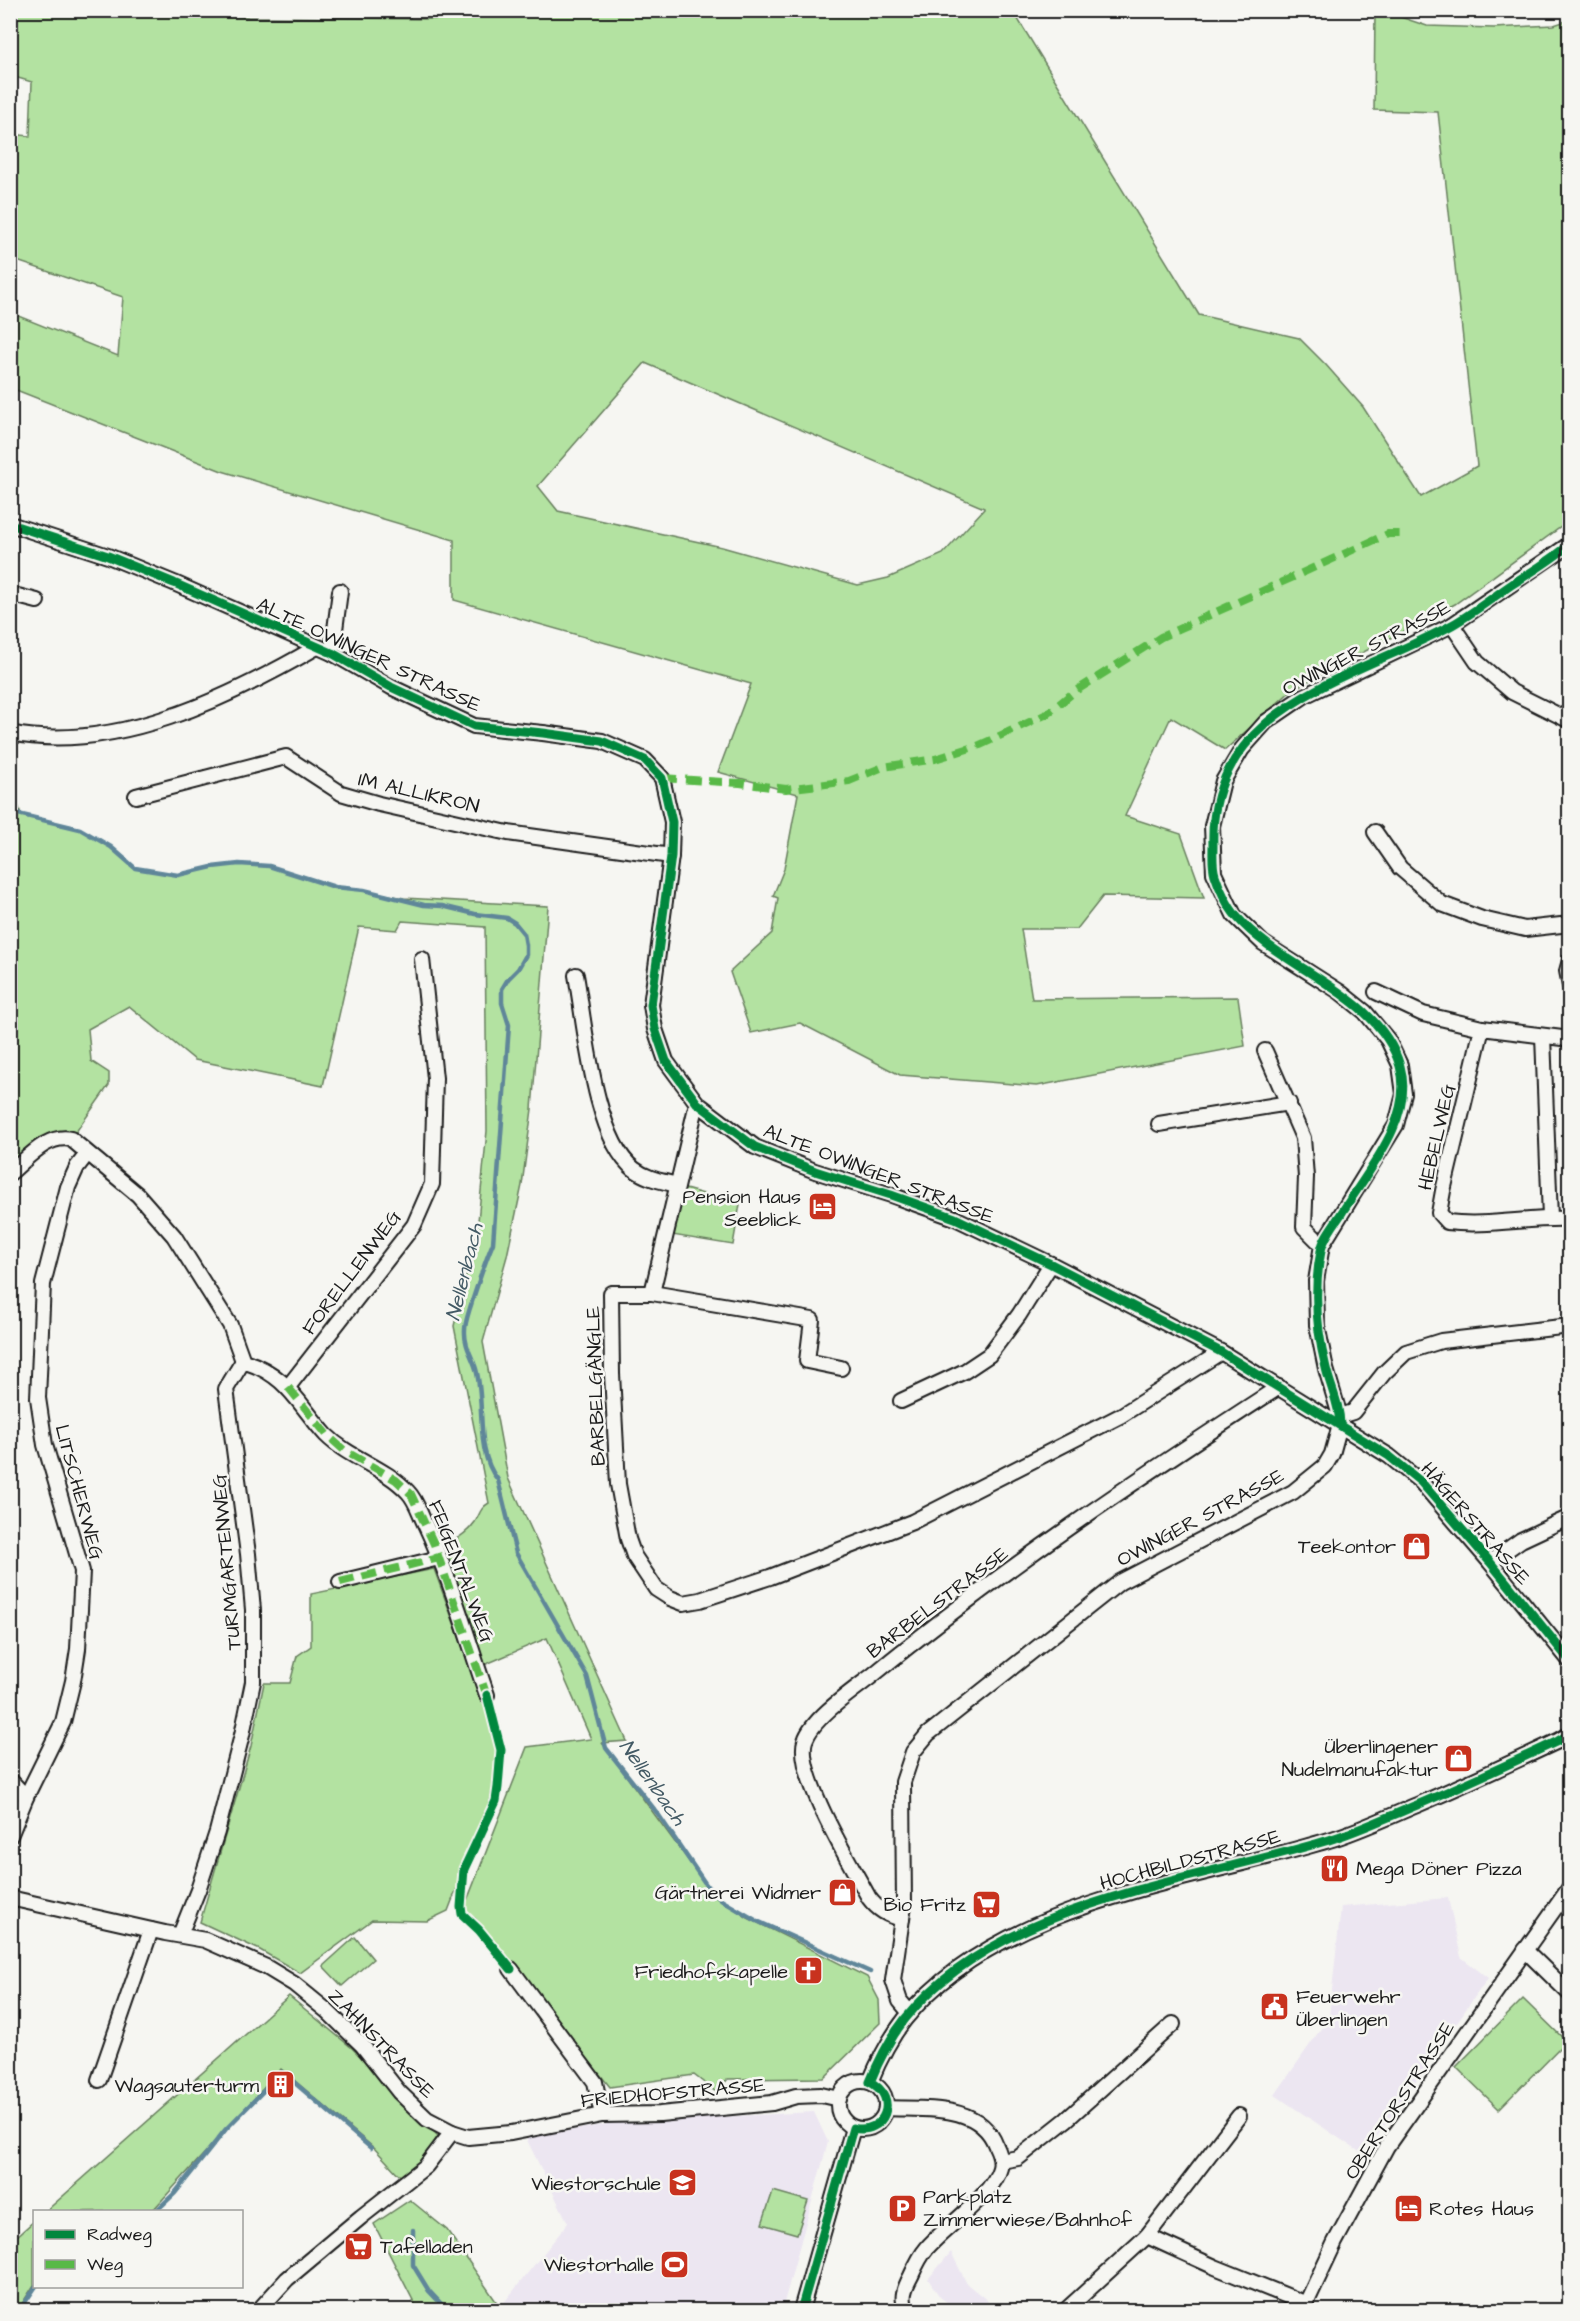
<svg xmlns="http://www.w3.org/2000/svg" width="1580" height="2321" font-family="'Architects Daughter',sans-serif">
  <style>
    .built { fill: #ece6f1 }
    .green { fill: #b3e2a1; stroke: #687f5e; stroke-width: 1.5; fill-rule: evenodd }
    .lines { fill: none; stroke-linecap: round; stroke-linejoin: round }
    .stream { stroke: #5f8699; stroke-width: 4.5 }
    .minor-casing { stroke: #1c1c1c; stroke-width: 18 }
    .minor { stroke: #f6f6f2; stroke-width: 14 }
    .quiet { stroke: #58b947; stroke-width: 8; stroke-dasharray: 15 8; stroke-linecap: butt }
    .cycleway-casing { stroke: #f6f6f2; stroke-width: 13 }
    .cycleway { stroke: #00873e; stroke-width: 9 }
    .labels { text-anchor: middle; stroke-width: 5; stroke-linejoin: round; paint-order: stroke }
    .street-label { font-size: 20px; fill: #1c1c1c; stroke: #f6f6f2 }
    .poi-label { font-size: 20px; fill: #1c1c1c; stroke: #f6f6f2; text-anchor: end }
    .water-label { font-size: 21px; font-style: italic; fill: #435a65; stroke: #f6f6f2 }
  </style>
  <rect width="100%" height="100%" fill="#f6f6f2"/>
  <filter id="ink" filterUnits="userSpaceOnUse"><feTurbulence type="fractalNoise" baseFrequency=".0167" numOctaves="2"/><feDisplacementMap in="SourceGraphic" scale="12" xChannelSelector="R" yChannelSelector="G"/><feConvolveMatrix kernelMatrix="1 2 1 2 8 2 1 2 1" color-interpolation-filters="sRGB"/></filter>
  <g filter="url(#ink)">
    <g class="built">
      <polygon points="1448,1898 1461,1957 1488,1978 1364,2155 1275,2095 1329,2017 1341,1907"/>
      <polygon points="814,2112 828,2142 782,2310 498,2310 568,2223 526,2138 619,2122"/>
      <polygon points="951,2252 967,2284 988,2301 980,2310 957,2310 940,2297 928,2279"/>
    </g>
    <g class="green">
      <path d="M166 10 248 17 440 19 530 10 1013 11 1199 315 1299 338 1326 365 1363 407 1421 497 1477 466 1438 112 1374 110 1375 11H1383L1427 26 1494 28 1554 25 1569 20V521L1455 604 1293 689 1225 750 1171 717 1125 816 1181 834 1204 898 1103 896 1077 929H1021L1032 999 1238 997 1245 1046 1037 1086 900 1075 800 1023 751 1033 730 972 772 933 778 898 773 896 784 869 798 794 718 772 751 684 454 600V540L222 471 11 388V313L118 356 123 297 11 259V134L30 136 32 82 11 76V11ZM645 363 984 508V509L943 554 888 578 858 585 722 547 558 511 538 486Z"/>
      <path d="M10 782 21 814 80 829 111 847 135 868 178 875 212 867 239 864 269 866 335 887 364 890 404 898 548 906 532 1109 522 1185 507 1256 483 1342 508 1478 627 1741 602 1743 707 1886 721 1900 748 1918 867 1977 879 2000 880 2023 824 2078 728 2079 716 2092 694 2075 610 2087 475 1918 463 1911 527 1747 591 1739 547 1638 484 1665 439 1548C453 1541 466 1535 475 1522 480 1514 480 1508 489 1503L454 1326 477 1231 487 1131 485 927 402 921 397 930 359 927 323 1086 195 1060 129 1006 88 1029 91 1061 109 1073V1085L71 1139 59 1137 11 1173Z"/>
      <polygon points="682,1188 740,1204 733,1245 672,1235"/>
      <polygon points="434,1569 500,1748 490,1802 448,1911 427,1921 372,1920 300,1973 260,1950 200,1922 251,1746 264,1683 290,1683 297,1656 311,1646 311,1594"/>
      <polygon points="355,1937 373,1959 342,1986 323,1966"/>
      <polygon points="289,1996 352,2048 438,2136 423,2161 401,2177 374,2148 281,2069 152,2211 45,2212"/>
      <polygon points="1523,1999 1566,2041 1499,2109 1456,2067"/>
      <polygon points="773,2191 808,2201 797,2234 762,2224"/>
      <polygon points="410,2200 447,2230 502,2310 418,2310 374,2224"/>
      <polygon points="34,2221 34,2285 18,2310 11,2310 11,2245 15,2238"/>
    </g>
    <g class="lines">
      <g class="stream">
        <path d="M10 812 80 829 111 847 135 868 178 875 212 867 239 864 269 866 335 887 364 890 424 905 442 906 475 914 507 918 515 923 524 934 526 945V955L518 969 508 979 502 989V1003L509 1025 493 1243C484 1264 477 1286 470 1308 468 1315 465 1323 465 1330 464 1345 472 1356 476 1369 486 1404 474 1451 498 1480L516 1553 587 1676 606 1748 658 1814 707 1886 721 1900 757 1921 870 1972"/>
        <polyline points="155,2212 175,2193 226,2129 282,2072 371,2148"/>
        <polyline points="413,2230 413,2265 429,2291 447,2310"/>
        <polyline points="20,2310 36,2286"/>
      </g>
      <defs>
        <g id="minor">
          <polyline points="10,524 108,556 174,583 332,653 391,687 474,726 543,733 602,741 645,760 662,778 672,822 671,856 651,1005 655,1029 666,1061 697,1103 755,1147 815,1171 891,1195 955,1218 1051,1264 1221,1352 1389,1456 1421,1482 1490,1562 1570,1661"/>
          <polyline points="10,594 37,601"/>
          <polyline points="1452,625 1477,662 1512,692 1570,721"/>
          <polyline points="332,653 340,591"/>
          <path d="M10 733C114 754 229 698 317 647"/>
          <polyline points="136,796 286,757 341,793 379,804 508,833 671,856"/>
          <polyline points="1375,832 1400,868 1442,904 1482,919 1525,929 1570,924"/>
          <polyline points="1570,960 1567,971 1570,986"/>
          <path d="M576 975C585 1024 594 1139 634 1169 647 1179 662 1181 677 1185"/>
          <polyline points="1376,992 1423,1014 1482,1028 1570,1039"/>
          <path d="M1482 1028 1443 1191 1439 1213 1447 1222C1488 1227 1529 1217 1570 1219"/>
          <polyline points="1543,1036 1550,1218"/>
          <polyline points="1265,1051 1303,1138 1306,1177 1304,1227 1322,1245"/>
          <polyline points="1159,1124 1289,1103"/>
          <path d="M10 1173C28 1158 47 1134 71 1139L138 1195 174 1236 230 1325 243 1361C287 1374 298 1404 326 1435 350 1459 385 1467 408 1492 416 1500 420 1514 425 1524 451 1579 467 1638 487 1695"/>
          <polyline points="652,1293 697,1103"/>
          <polyline points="841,1368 807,1361 812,1320 652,1293 611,1293 612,1374 618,1484 628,1539 634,1556 656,1589 670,1598 683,1603 700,1600 770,1577 912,1522 1120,1416 1221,1352"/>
          <polyline points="288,1387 414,1225 432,1184 435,1078 422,959"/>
          <polyline points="901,1401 965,1371 989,1355 1019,1315 1051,1264"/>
          <polyline points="1340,1416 1353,1412 1384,1373 1406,1352 1441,1341 1570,1326"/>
          <polyline points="1490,1562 1521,1540 1570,1517"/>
          <polyline points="340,1582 439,1558"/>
          <polyline points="10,1780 26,1797"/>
          <polyline points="10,1836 26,1797 63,1722 73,1681 78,1649 82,1571 45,1445 38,1398 43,1284 68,1187 77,1167 87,1154"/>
          <polyline points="10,1898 165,1933 205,1940 266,1967 294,1984 327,2011 362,2045 399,2092 427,2119 452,2132 468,2137 511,2133 602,2115 660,2114 772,2103 796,2096 821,2095 839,2099"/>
          <path d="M902 1919C887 1915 878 1910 869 1898 852 1866 795 1773 805 1741 812 1718 854 1690 873 1675 1001 1570 1140 1477 1279 1387"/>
          <polyline points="180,1935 198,1890 217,1832 242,1735 253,1682 253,1610 248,1554 226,1389 243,1361"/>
          <polyline points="1525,1950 1570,1994"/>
          <polyline points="511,1969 595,2082 602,2115"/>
          <polyline points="910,2013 900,2001 893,1980 904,1905 903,1782 913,1752 928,1734 1120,1582 1293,1492 1325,1466 1332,1454 1340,1425 1340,1416 1326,1369 1317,1325 1316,1281 1322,1245 1396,1125 1404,1094 1400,1065 1388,1040 1365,1012 1340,992 1263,943 1234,915 1214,873 1212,826 1223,781 1242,749 1266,722 1304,696 1452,625 1570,544"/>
          <polyline points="99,2080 151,1930"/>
          <circle cx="862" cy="2105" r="24"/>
          <path d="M870 2082C879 2060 890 2038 905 2019 999 1901 1192 1882 1329 1840 1359 1831 1388 1817 1417 1805 1464 1785 1511 1763 1558 1741L1570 1734"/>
          <path d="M886 2108C922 2110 980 2102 996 2146 999 2152 1002 2160 1000 2168 994 2194 945 2227 927 2248 920 2256 915 2267 911 2276 904 2289 901 2297 906 2310"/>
          <polyline points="1001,2161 1018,2158 1066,2120 1173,2024"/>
          <polyline points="1147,2236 1239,2116"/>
          <polyline points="259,2310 287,2279 361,2217 426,2166 452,2132"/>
          <polyline points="801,2310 853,2128"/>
          <polyline points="1066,2310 1147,2236 1215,2267 1307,2304"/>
          <polyline points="1303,2310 1335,2242 1387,2146 1570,1887"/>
        </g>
      </defs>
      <use href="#minor" class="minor-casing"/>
      <use href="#minor" class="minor"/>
      <g class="quiet">
        <polyline points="662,778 740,783 786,789 849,781 883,767 935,759 980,745 1047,714 1074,692 1161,637 1388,534 1405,534"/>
        <polyline points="288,1387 327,1435 345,1451 396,1480 411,1494 434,1544 488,1699"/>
        <polyline points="340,1582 439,1558"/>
      </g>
      <defs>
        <g id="cycleway">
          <polyline points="10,524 108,556 174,583 332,653 391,687 474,726 543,733 602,741 645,760 662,778 672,822 671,856 651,1005 655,1029 666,1061 697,1103 755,1147 815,1171 891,1195 955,1218 1051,1264 1221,1352 1389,1456 1421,1482 1490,1562 1570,1661"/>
          <path d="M1340 1425C1340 1405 1330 1386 1326 1368 1316 1328 1313 1291 1321 1251 1323 1238 1334 1225 1341 1214 1367 1172 1415 1118 1400 1066 1380 995 1282 969 1237 917 1228 907 1219 888 1215 875 1212 866 1213 855 1213 845 1208 705 1356 678 1452 625 1473 613 1492 598 1511 585 1531 572 1552 560 1570 544"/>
          <polyline points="487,1695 501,1750 498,1787 496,1801 464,1869 461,1907 462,1914 479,1930 511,1969"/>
          <path d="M801 2310 853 2128C885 2136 900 2097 870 2082 879 2060 890 2038 905 2019 999 1901 1192 1882 1329 1840 1359 1831 1388 1817 1417 1805 1464 1785 1511 1763 1558 1741L1570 1734"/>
        </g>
      </defs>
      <use href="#cycleway" class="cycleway-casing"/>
      <use href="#cycleway" class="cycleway"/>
    </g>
  </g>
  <defs>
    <symbol id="hotel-square" viewBox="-11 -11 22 22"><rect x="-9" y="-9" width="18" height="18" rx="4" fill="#c8321e" stroke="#f6f6f2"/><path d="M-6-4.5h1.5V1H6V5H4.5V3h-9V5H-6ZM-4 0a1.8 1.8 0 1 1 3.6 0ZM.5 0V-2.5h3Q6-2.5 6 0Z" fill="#fff"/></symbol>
    <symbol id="shop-square" viewBox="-11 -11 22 22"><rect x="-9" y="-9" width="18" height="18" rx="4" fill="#c8321e" stroke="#f6f6f2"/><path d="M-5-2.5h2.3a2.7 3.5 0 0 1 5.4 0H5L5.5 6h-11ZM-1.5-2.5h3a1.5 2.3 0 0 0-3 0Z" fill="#fff"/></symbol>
    <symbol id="restaurant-square" viewBox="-11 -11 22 22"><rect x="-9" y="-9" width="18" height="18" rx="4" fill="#c8321e" stroke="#f6f6f2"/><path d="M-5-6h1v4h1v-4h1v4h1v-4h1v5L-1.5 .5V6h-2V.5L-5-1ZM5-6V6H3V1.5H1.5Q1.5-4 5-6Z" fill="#fff"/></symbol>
    <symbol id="supermarket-square" viewBox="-11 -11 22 22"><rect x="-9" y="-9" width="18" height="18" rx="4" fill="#c8321e" stroke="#f6f6f2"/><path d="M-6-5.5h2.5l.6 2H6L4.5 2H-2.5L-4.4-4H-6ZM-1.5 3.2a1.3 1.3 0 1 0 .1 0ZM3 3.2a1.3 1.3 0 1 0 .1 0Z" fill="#fff"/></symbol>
    <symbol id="church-square" viewBox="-11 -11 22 22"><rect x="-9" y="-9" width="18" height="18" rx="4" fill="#c8321e" stroke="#f6f6f2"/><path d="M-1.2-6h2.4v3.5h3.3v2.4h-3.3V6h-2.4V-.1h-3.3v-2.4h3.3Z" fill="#fff"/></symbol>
    <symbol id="civic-square" viewBox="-11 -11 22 22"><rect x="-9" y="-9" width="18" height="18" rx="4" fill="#c8321e" stroke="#f6f6f2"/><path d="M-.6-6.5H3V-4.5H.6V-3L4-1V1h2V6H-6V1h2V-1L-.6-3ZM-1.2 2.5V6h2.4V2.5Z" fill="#fff"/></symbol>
    <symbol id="building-square" viewBox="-11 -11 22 22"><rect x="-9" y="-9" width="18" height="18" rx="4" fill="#c8321e" stroke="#f6f6f2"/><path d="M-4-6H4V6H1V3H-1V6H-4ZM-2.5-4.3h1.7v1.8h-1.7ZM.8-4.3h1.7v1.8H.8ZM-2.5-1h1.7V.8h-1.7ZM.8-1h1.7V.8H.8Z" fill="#fff"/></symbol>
    <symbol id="school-square" viewBox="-11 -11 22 22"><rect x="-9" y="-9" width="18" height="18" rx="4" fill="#c8321e" stroke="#f6f6f2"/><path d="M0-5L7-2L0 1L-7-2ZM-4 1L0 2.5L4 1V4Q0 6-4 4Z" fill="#fff"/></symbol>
    <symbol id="parking-square" viewBox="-11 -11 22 22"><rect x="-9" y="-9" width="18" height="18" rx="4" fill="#c8321e" stroke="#f6f6f2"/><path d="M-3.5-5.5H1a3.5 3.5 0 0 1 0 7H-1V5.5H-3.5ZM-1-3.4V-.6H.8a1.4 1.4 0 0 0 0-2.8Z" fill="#fff"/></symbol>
    <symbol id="stadium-square" viewBox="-11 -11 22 22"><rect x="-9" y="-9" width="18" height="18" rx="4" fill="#c8321e" stroke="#f6f6f2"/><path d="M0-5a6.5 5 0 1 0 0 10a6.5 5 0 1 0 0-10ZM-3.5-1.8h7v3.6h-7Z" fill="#fff"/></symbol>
  </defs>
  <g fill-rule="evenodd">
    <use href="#hotel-square" x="806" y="1190" width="33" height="33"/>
    <use href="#shop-square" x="1400" y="1530" width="33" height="33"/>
    <use href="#shop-square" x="1442" y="1742" width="33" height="33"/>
    <use href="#restaurant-square" x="1318" y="1852" width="33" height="33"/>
    <use href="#shop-square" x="826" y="1876" width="33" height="33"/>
    <use href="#supermarket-square" x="970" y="1888" width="33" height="33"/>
    <use href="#church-square" x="792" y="1954" width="33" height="33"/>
    <use href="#civic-square" x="1258" y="1990" width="33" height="33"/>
    <use href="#building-square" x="264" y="2068" width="33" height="33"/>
    <use href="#school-square" x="666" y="2166" width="33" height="33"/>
    <use href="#parking-square" x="886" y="2192" width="33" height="33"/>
    <use href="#hotel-square" x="1392" y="2192" width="33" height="33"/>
    <use href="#supermarket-square" x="342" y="2230" width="33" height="33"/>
    <use href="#stadium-square" x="658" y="2248" width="33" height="33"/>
  </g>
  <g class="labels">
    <g class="street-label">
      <text transform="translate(1366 647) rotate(-27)" y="7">OWINGER STRASSE</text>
      <text transform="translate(369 654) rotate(25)" y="7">ALTE OWINGER STRASSE</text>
      <text transform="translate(419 792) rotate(13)" y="7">IM ALLIKRON</text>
      <text transform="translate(1436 1137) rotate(-77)" y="7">HEBELWEG</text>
      <text transform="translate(879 1173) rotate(21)" y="7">ALTE OWINGER STRASSE</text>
      <text transform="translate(351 1272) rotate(-53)" y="7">FORELLENWEG</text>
      <text transform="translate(595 1386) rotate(-92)" y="7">BARBELGÄNGLE</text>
      <text transform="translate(80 1492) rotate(75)" y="7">LITSCHERWEG</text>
      <text transform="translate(1200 1517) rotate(-28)" y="7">OWINGER STRASSE</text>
      <text transform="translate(1476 1523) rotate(49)" y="7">HÄGERSTRASSE</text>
      <text transform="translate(226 1562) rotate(-95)" y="7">TURMGARTENWEG</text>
      <text transform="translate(462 1571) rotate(69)" y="7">FEIGENTALWEG</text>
      <text transform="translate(937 1602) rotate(-37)" y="7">BARBELSTRASSE</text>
      <text transform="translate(1190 1859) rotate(-15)" y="7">HOCHBILDSTRASSE</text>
      <text transform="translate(382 2043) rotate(46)" y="7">ZAHNSTRASSE</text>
      <text transform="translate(673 2092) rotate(-5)" y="7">FRIEDHOFSTRASSE</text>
      <text transform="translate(1399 2100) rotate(-57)" y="7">OBERTORSTRASSE</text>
    </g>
    <g class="poi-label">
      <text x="801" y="1203">Pension Haus<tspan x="801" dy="23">Seeblick</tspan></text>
      <text x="1396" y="1553">Teekontor</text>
      <text x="1438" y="1753">Überlingener<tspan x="1438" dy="23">Nudelmanufaktur</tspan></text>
      <text x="1356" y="1875" text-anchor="start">Mega Döner Pizza</text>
      <text x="821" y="1899">Gärtnerei Widmer</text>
      <text x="966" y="1911">Bio Fritz</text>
      <text x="788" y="1978">Friedhofskapelle</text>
      <text x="1296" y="2003" text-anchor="start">Feuerwehr<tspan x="1296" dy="23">Überlingen</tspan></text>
      <text x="259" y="2092">Wagsauterturm</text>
      <text x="661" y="2190">Wiestorschule</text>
      <text x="923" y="2203" text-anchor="start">Parkplatz<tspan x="923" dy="23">Zimmerwiese/Bahnhof</tspan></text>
      <text x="1429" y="2215" text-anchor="start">Rotes Haus</text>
      <text x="380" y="2253" text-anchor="start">Tafelladen</text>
      <text x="654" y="2271">Wiestorhalle</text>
    </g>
    <g class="water-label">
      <text transform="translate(464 1272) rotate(-76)" y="7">Nellenbach</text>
      <text transform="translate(653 1782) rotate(55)" y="7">Nellenbach</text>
    </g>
  </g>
  <rect width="1580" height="2321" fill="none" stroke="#f6f6f2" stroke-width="36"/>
  <rect x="18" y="18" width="1544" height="2285" fill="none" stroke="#1c1c1c" stroke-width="2" filter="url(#ink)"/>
  <rect x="33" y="2210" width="210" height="78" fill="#f6f6f2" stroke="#9f9f9c" stroke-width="1.5"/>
  <rect x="45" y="2230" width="30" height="9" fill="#00873e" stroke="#9f9f9c" stroke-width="1.5"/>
  <text x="87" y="2240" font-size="18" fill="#1c1c1c">Radweg</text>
  <rect x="45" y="2260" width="30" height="9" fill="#58b947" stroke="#9f9f9c" stroke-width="1.5"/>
  <text x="87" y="2270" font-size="18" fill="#1c1c1c">Weg</text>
</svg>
